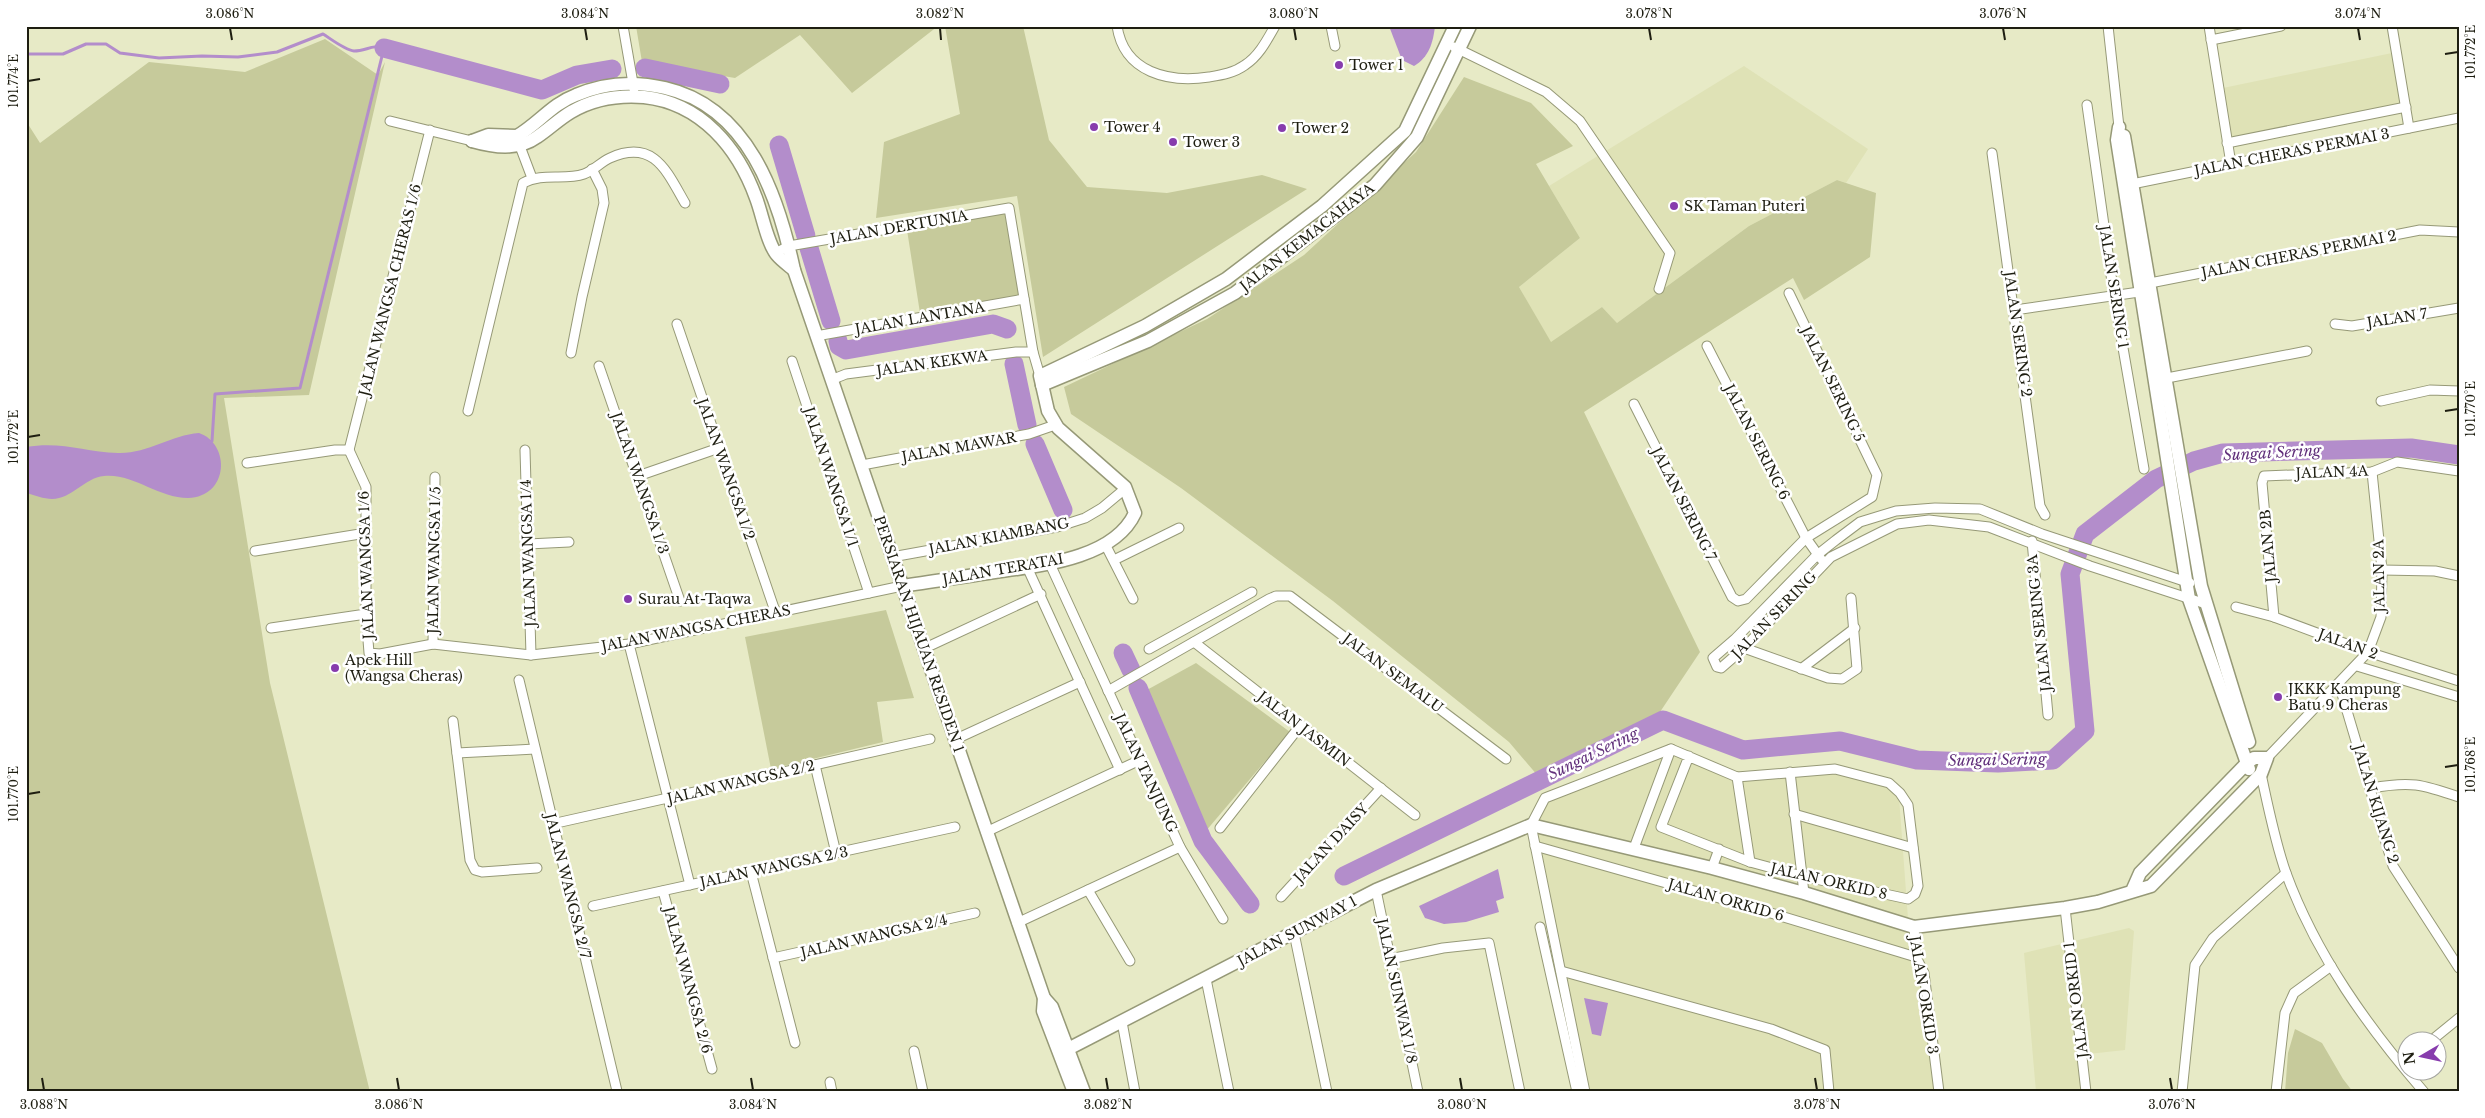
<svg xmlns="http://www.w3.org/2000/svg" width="2485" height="1118" font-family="'Libre Baskerville',serif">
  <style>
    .built { fill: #dfe2b6 }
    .green { fill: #c6ca9b }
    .water { fill: #b38dcb }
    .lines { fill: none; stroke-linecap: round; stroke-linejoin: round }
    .stream { stroke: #b38dcb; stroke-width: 3 }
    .river { stroke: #b38dcb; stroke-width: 19 }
    .street-casing { stroke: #969977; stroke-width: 11 }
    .secondary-casing { stroke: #969977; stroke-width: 15 }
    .street { stroke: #fff; stroke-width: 9 }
    .secondary { stroke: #fff; stroke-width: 12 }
    .ticks { fill: none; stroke: #1e1e11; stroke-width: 2 }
    .poi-dot { fill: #873cad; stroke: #fff; stroke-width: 2 }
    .labels { text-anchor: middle; stroke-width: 5; stroke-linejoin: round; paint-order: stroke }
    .poi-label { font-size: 14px; fill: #1e1e11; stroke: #fff; text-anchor: start }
    .street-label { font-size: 14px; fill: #1e1e11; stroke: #fff }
    .water-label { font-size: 15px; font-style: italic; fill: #602f7a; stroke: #fff }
    .neatline { fill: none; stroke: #1e1e11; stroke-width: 2 }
    .ticks-label { font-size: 12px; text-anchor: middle; fill: #1e1e11 }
  </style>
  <rect width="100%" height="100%" fill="#e7eac6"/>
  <g class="built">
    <polygon points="2392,53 2401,104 2230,138 2223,88"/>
    <polygon points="1744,66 1868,149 1846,183 1837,180 1749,226 1617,323 1602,307 1551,343 1519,287 1580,238 1549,186"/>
    <polygon points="1673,754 1733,781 1834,773 1888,787 1899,797 1911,959 1921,979 1934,1092 1590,1092 1537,833 1538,822 1548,802"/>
    <polygon points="2129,928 2134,931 2125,1050 2079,1055 2083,1092 2036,1092 2024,953"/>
  </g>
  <g class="green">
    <polygon points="636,26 938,26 852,93 800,35 735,78 642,62"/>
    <polygon points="945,26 1023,26 1049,140 1087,187 1167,193 1262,175 1307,189 1043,357 1017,196 876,218 884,142 960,114"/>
    <polygon points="325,39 378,75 385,62 309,395 224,398 270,683 370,1092 26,1092 26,121 40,143 149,62 245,72"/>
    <polygon points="1464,77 1531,103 1573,146 1536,164 1580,238 1519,287 1551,342 1602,307 1617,323 1749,226 1837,180 1876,193 1870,257 1804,300 1793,278 1584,412 1700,652 1658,715 1538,776 1509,742 1333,601 1181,488 1071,414 1064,387 1207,319 1304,255 1416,152"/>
    <polygon points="1006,212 1020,297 920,313 907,230"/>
    <polygon points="886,610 914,698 877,702 883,742 771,769 745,637"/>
    <polygon points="1196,663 1290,732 1205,832 1145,691"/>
    <polygon points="2295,1029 2322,1043 2343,1079 2353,1092 2285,1092 2288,1053"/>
  </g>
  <g class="water">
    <path d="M1389 26H1435C1433 43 1429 57 1414 66L1402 60Z"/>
    <path d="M199 433C231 444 229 497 188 498 158 498 133 473 104 476 84 478 72 499 52 499 44 499 34 495 26 493V447C62 441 84 452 118 453 147 454 171 435 199 433Z"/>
    <polygon points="1498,869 1504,898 1496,901 1499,912 1466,922 1444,924 1425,918 1419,906"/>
    <polygon points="1584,998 1608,1003 1601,1036 1592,1034"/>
  </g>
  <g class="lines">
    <path class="stream" d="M26 54H63L86 44H106L120 53 159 58 202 56 238 57 277 52 323 34C331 39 345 50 354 51 366 51 373 44 384 48L300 388 215 394 212 441 209 443"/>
    <g class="river">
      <polyline points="384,48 542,90 577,75 612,69"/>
      <polyline points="645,68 720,84"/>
      <polyline points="779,145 806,236"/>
      <polyline points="809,248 831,321"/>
      <polyline points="838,341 839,346 846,350 993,324 1007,329"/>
      <polyline points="1014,364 1027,425"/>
      <polyline points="1035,444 1063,510"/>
      <polyline points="1123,653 1131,670"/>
      <polyline points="1138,688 1203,841 1250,904"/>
      <polyline points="1344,876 1663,720 1743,750 1840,741 1917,760 1998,763 2053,760 2085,731 2070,574 2085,534 2156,479 2194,461 2223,453 2411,448 2459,455"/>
    </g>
    <defs>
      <g id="street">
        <polyline points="623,26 634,89"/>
        <path d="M1117 26C1124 73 1169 83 1209 77 1221 75 1234 73 1245 65 1259 56 1267 40 1275 26"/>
        <polyline points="1331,26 1335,46"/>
        <polyline points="2108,26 2119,127"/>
        <polyline points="2209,26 2231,164"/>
        <polyline points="2392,26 2409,128"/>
        <polyline points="2211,40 2281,26"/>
        <polyline points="1454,47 1546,92 1580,121 1670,253 1659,289"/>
        <polyline points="2087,105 2114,296 2144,469"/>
        <polyline points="390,121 472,141"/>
        <polyline points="518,141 532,178"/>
        <polyline points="2227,143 2406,107"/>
        <polyline points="1992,153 2040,506 2045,515"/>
        <polyline points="2127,185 2459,118"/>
        <polyline points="775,253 789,246 1009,208 1033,352 1040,376"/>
        <polyline points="2145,284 2420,230 2459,232"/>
        <polyline points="2015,310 2146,291"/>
        <polyline points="677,324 776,614"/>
        <polyline points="2335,324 2352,326 2459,308"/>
        <polyline points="816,336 1024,299"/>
        <polyline points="1707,346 1806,538 1821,559"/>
        <polyline points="571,353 582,297 604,203 602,189 592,169"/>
        <polyline points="792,361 869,593"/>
        <polyline points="599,366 680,601"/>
        <polyline points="2167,378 2307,351"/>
        <polyline points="831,380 846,374 1016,352 1033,352"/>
        <polyline points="2381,401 2430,390 2459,391"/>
        <polyline points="1634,404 1732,597 1738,601 1746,599 1806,538 1872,497 1877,475 1789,293"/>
        <path d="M468 411 523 183C543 172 564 181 584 174 593 171 601 162 610 158 654 138 667 172 685 203"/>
        <polyline points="349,450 366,487 366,614 369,653 380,654 433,644 531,655 629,644 902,586"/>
        <polyline points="349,450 430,130"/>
        <polyline points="525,450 531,655"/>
        <polyline points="247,463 335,450 349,450"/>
        <polyline points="862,465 1029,434 1055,425"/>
        <polyline points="638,476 719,448"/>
        <polyline points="2032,541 2048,715"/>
        <polyline points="528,544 569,542"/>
        <polyline points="1105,544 1133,599"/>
        <polyline points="255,551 366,533"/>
        <polyline points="892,557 1057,527 1085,518 1102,508 1126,488"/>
        <polyline points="1114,560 1179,528"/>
        <polyline points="1050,564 1180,847 1223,919"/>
        <polyline points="1027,567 1120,770"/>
        <polyline points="2382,570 2435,571 2459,576"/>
        <polyline points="2190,583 2042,534 1980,509 1935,508 1896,511 1860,522 1836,540 1817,555 1735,639 1713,658 1717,667 1721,668 1744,648 1831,557 1897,524 1929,520 1989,527 2090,566 2206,604"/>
        <polyline points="2236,607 2274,617 2368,652 2459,681"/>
        <polyline points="2274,617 2262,483 2264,476 2372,472 2397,462 2459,471"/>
        <polyline points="271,628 366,614"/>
        <polyline points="1194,642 1415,815"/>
        <polyline points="433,644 435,477"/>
        <polyline points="629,644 690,885"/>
        <polyline points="1741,645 1744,648 1828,678 1842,679 1857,669 1851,598"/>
        <polyline points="923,649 1041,594"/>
        <polyline points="1149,649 1252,592"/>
        <polyline points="2357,666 2459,697"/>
        <polyline points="1801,669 1855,628"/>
        <polyline points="519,680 617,1091"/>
        <polyline points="2339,684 2393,866 2459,968"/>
        <polyline points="1108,691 1269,599 1276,596 1290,596 1506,759"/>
        <polyline points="453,721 470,860 475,870 482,872 537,868"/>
        <polyline points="954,740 1080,682"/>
        <polyline points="457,753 535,749"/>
        <polyline points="2267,758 2368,652 2381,617 2382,570 2372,472"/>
        <polyline points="815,765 836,853"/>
        <polyline points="1790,772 1804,893"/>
        <path d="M2261 774C2268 806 2275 842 2286 873 2316 955 2368 1027 2424 1092"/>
        <polyline points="1737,777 1750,862"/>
        <path d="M2371 788C2411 781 2421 784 2459 797"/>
        <polyline points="1794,814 1913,848"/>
        <polyline points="552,824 930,739"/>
        <polyline points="1220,828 1300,726"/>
        <polyline points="986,832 1140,760"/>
        <polyline points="1535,846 1751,907 1916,957"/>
        <polyline points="1634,848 1671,749"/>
        <polyline points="1712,868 1719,849"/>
        <polyline points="751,872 795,1043"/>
        <polyline points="1088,890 1130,961"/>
        <polyline points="1376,890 1418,1092"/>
        <polyline points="663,891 712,1069"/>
        <polyline points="1281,897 1381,788"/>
        <polyline points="593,906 955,827"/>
        <polyline points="2065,908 2086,1092"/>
        <polyline points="1017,923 1180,847"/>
        <polyline points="1540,927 1577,1092"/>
        <polyline points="1914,927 1916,957 1924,973 1939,1092"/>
        <polyline points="1294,933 1327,1092"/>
        <polyline points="773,958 975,913"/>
        <polyline points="1390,959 1443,948 1489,943 1520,1092"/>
        <polyline points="1561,971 1771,1029 1825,1050 1829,1092"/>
        <polyline points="1206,979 1229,1092"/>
        <polyline points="1122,1022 1135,1092"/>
        <polyline points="2432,1040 2459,1018"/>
        <polyline points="914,1051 923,1092"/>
        <polyline points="830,1082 832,1092"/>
        <polyline points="1585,1092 1531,825 1545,798 1671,749 1737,777 1835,769 1889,783 1900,793 1908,805 1918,886 1915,894 1908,899 1802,876 1750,862 1661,827 1689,756"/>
        <polyline points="2182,1092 2195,965 2213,938 2286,873"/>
        <polyline points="2276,1092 2285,1013 2294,993 2331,966"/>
      </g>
      <g id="secondary">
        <polyline points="2119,127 2117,140 2189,599 2249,769"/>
        <polyline points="2124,136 2201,586 2249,742"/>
        <path d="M472 141 488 135 517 136C538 124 552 104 576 95 606 82 634 81 665 88 748 107 778 195 794 270L1044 998 1052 1007 1084 1092"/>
        <path d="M472 141C493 147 518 151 537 137 549 129 559 119 571 112 593 99 619 95 644 97 701 103 738 148 756 198 762 213 767 243 777 255 781 260 788 265 794 270"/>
        <polyline points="1042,385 1148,341 1235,293 1375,185 1417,137 1470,26"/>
        <path d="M902 586C931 582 960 577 988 573 1034 566 1113 561 1135 513L1125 487 1058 428 1048 411 1040 376 1145 326 1226 279 1322 206 1405 131 1455 26"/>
        <polyline points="1044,998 1043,1011 1074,1092"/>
        <polyline points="1068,1049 1376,890 1531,825 1712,868 1804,893 1914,927 2065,908 2098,902 2151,886 2261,774 2267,758 2254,758 2247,763 2140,873 2132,891"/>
      </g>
    </defs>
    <use href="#street" class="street-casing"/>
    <use href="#secondary" class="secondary-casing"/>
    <use href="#street" class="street"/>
    <use href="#secondary" class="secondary"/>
  </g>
  <path class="ticks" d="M230 28 232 40M585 28 587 40M940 28 941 40M1294 28 1296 40M1649 28 1651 40M2003 28 2005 40M2358 28 2360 40M2445 54 2458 52M28 81 40 79M2445 411 2458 409M28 437 40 435M2445 767 2458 765M28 794 40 792M42 1078 44 1090M397 1078 399 1090M751 1078 753 1090M1106 1078 1108 1090M1460 1078 1462 1090M1815 1078 1817 1090M2170 1078 2172 1090"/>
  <g class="poi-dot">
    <circle cx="1339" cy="65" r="5"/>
    <circle cx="1094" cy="127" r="5"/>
    <circle cx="1282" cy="128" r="5"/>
    <circle cx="1173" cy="142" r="5"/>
    <circle cx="1674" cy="206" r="5"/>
    <circle cx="628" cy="599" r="5"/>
    <circle cx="335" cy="668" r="5"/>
    <circle cx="2278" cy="697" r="5"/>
  </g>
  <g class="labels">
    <g class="poi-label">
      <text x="1349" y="70">Tower 1</text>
      <text x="1104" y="132">Tower 4</text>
      <text x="1292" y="133">Tower 2</text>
      <text x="1183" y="147">Tower 3</text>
      <text x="1684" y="211">SK Taman Puteri</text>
      <text x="638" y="604">Surau At-Taqwa</text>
      <text x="345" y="665">Apek Hill<tspan x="345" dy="16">(Wangsa Cheras)</tspan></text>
      <text x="2288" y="694">JKKK Kampung<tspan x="2288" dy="16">Batu 9 Cheras</tspan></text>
    </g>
    <g class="street-label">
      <text transform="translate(2292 152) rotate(-11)" y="5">JALAN CHERAS PERMAI 3</text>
      <text transform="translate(899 227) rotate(-10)" y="5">JALAN DERTUNIA</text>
      <text transform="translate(1307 237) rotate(-38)" y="5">JALAN KEMACAHAYA</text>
      <text transform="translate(2299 254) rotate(-11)" y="5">JALAN CHERAS PERMAI 2</text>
      <text transform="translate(2114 287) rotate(81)" y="5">JALAN SERING 1</text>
      <text transform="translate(390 290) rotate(-76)" y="5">JALAN WANGSA CHERAS 1/6</text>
      <text transform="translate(920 318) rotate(-10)" y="5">JALAN LANTANA</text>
      <text transform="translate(2397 318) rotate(-9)" y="5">JALAN 7</text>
      <text transform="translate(2018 334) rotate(82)" y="5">JALAN SERING 2</text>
      <text transform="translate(932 363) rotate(-8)" y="5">JALAN KEKWA</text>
      <text transform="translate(1833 384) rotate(64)" y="5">JALAN SERING 5</text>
      <text transform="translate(1757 442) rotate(63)" y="5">JALAN SERING 6</text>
      <text transform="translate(959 447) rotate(-10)" y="5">JALAN MAWAR</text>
      <text transform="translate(726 469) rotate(71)" y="5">JALAN WANGSA 1/2</text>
      <text transform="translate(2332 472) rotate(-2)" y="5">JALAN 4A</text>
      <text transform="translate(831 477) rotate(72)" y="5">JALAN WANGSA 1/1</text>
      <text transform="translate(640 483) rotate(71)" y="5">JALAN WANGSA 1/3</text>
      <text transform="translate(1684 504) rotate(63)" y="5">JALAN SERING 7</text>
      <text transform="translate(999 536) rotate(-11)" y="5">JALAN KIAMBANG</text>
      <text transform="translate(2268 546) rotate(-95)" y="5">JALAN 2B</text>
      <text transform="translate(528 553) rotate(-92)" y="5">JALAN WANGSA 1/4</text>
      <text transform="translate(434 560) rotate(-89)" y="5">JALAN WANGSA 1/5</text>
      <text transform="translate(366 565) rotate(-92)" y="5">JALAN WANGSA 1/6</text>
      <text transform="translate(1003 569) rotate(-10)" y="5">JALAN TERATAI</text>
      <text transform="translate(2379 576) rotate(-91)" y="5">JALAN 2A</text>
      <text transform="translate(1774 615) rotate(-46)" y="5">JALAN SERING</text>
      <text transform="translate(2039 623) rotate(-96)" y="5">JALAN SERING 3A</text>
      <text transform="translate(696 628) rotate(-11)" y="5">JALAN WANGSA CHERAS</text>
      <text transform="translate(919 634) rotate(71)" y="5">PERSIARAN HIJAUAN RESIDEN 1</text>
      <text transform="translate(2348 644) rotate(20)" y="5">JALAN 2</text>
      <text transform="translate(1393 673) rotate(37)" y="5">JALAN SEMALU</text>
      <text transform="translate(1304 729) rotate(38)" y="5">JALAN JASMIN</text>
      <text transform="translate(1146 773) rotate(65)" y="5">JALAN TANJUNG</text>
      <text transform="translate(741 782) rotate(-13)" y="5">JALAN WANGSA 2/2</text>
      <text transform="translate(2376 804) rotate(73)" y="5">JALAN KIJANG 2</text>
      <text transform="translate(1331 843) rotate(-47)" y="5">JALAN DAISY</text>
      <text transform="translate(774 867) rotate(-12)" y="5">JALAN WANGSA 2/3</text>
      <text transform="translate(1829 881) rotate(13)" y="5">JALAN ORKID 8</text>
      <text transform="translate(568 886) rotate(76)" y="5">JALAN WANGSA 2/7</text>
      <text transform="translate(1726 900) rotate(16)" y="5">JALAN ORKID 6</text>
      <text transform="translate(1297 931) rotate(-28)" y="5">JALAN SUNWAY 1</text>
      <text transform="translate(874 936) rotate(-13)" y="5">JALAN WANGSA 2/4</text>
      <text transform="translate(688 980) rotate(75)" y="5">JALAN WANGSA 2/6</text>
      <text transform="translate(1397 991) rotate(78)" y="5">JALAN SUNWAY 1/8</text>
      <text transform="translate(1924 995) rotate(81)" y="5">JALAN ORKID 3</text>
      <text transform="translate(2076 1000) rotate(-97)" y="5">JALAN ORKID 1</text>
    </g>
    <g class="water-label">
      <text transform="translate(2272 453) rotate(-3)" y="5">Sungai Sering</text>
      <text transform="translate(1593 754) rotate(-26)" y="5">Sungai Sering</text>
      <text transform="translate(1997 760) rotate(-1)" y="5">Sungai Sering</text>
    </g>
  </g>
  <rect width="2485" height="1118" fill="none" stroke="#ffffff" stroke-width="55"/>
  <g transform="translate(2422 1056) rotate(261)"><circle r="24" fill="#ffffff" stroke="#a5a5a0"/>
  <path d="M0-4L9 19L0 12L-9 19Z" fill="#873cad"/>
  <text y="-8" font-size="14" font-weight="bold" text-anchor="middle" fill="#1e1e11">N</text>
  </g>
  <rect x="28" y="28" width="2430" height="1062" class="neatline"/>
  <g class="ticks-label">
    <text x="230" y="18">3.086°N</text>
    <text x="585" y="18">3.084°N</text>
    <text x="940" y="18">3.082°N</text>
    <text x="1294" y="18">3.080°N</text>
    <text x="1649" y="18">3.078°N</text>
    <text x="2003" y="18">3.076°N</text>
    <text x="2358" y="18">3.074°N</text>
    <text transform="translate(2471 52) rotate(-90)" y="4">101.772°E</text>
    <text transform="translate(14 81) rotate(-90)" y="4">101.774°E</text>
    <text transform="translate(2471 409) rotate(-90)" y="4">101.770°E</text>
    <text transform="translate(14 437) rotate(-90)" y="4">101.772°E</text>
    <text transform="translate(2471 765) rotate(-90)" y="4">101.768°E</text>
    <text transform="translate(14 794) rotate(-90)" y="4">101.770°E</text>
    <text x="44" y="1109">3.088°N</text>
    <text x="399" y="1109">3.086°N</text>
    <text x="753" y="1109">3.084°N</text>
    <text x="1108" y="1109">3.082°N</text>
    <text x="1462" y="1109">3.080°N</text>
    <text x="1817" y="1109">3.078°N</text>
    <text x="2172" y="1109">3.076°N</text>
  </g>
</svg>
